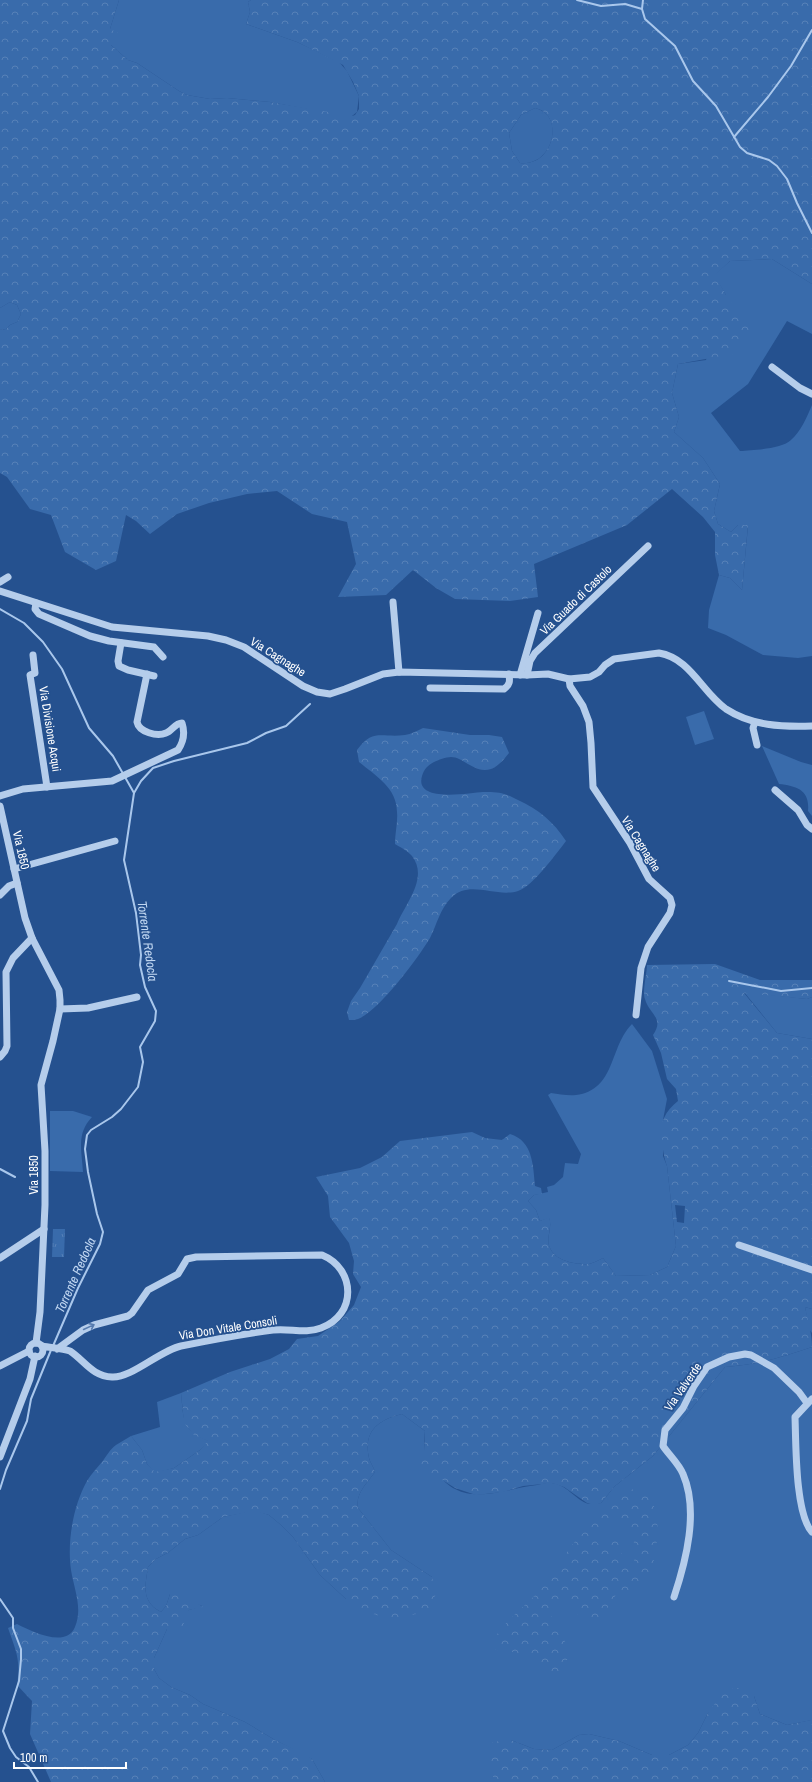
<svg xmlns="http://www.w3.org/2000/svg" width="812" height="1782" font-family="'Archivo Narrow',sans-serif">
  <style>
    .grass { fill: #396bab }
    .forest { fill: url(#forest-crowns); fill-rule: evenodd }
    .park { fill: url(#park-tufts) }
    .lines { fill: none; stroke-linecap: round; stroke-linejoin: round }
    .stream { stroke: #a9c7ec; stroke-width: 2 }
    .minor { stroke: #b5cdeb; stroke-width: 7 }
    .oneway { stroke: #577caf }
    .labels { text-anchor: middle; stroke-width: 3.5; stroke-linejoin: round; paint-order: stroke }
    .street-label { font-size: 12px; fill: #fff; stroke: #25518f }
    .water-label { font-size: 13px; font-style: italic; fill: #c1d7f2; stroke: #25518f }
  </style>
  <defs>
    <pattern id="forest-crowns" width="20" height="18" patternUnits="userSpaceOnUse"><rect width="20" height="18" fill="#396bab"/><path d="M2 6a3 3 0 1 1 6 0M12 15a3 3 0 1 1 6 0" fill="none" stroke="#5781b8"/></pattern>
    <pattern id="park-tufts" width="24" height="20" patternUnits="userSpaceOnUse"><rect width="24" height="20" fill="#396bab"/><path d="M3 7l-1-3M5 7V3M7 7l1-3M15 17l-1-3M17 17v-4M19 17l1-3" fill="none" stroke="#5781b8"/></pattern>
  </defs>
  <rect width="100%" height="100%" fill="#25518f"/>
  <g class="grass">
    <polygon points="119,0 251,0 248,2 250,12 246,24 297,42 339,62 347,71 359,96 357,112 352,116 344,116 270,102 227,98 210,99 187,95 179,91 137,63 128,60 111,45 110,29"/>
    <path d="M535 108C566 115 553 167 520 163L512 151 509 133 521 115Z"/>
    <path d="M772 259 812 284V334L787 321 748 384 711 413 740 451C753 450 782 449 791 440 801 431 807 417 812 405V656L798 658 763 655 726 635 708 628 709 610 719 575 730 578 742 590 748 526 738 525 731 532 718 524 714 511 720 484 703 458 674 432 679 417 672 393 678 364 706 360 726 295 714 275 730 261Z"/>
    <polygon points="10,302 17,305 21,314 17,322 10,325 6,329 0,330 0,308"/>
    <polygon points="704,711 714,739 695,745 686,717"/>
    <path d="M762 746 801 762 812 765V816L808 811C810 790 797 786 779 784Z"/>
    <polygon points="744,992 807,999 812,997 812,1039 777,1033"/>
    <path d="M632 1024 652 1051 667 1099 663 1120V1156L667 1166 676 1246 667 1267 650 1275 616 1276 603 1258C599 1260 593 1263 589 1264 577 1265 555 1261 550 1248 545 1239 553 1228 549 1218L540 1221 536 1210 528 1201 534 1195 548 1192 547 1187 554 1185 563 1177 565 1163 578 1164 581 1154 548 1095 551 1093C559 1094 568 1096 576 1095 616 1090 609 1047 632 1024Z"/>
    <path d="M50 1111H73L92 1117C76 1134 82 1150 83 1172L50 1171Z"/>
    <polygon points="805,1307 812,1309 812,1333 809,1329"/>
    <path d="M812 1347V1720L787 1725 760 1714 754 1696 708 1713 698 1733 688 1745 669 1755H652L619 1741 589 1734 579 1735 552 1750 534 1749 511 1740 494 1774V1782H325L312 1759 275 1740 245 1722 203 1704 190 1695 171 1687 159 1678 154 1669V1658L167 1629 189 1610 202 1606 170 1594 166 1606 161 1612C141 1602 145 1586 148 1567L156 1559 169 1552 185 1539 198 1535 223 1517 254 1510 269 1515 281 1525 293 1537 320 1575 346 1599 432 1577 391 1550 358 1508C355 1494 367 1483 375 1472 374 1467 370 1463 369 1458 363 1431 378 1420 402 1414L425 1431C423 1454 424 1452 436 1471 461 1510 502 1489 537 1485 542 1484 548 1482 552 1483 567 1485 574 1498 586 1503 590 1505 597 1503 601 1503L615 1486 653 1456 725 1367C757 1365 782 1357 812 1347Z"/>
    <path d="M181 1393C184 1421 181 1429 209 1441L200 1450 174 1468 155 1473 147 1464 142 1450 131 1436 160 1427 157 1402Z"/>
  </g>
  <g class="forest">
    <path d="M0 0H119L110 29 118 33 111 45 128 60 137 63 179 91 187 95 210 99 227 98 270 102 352 116 355 115 359 109V96L353 82 343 65 297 42 246 24 250 12 248 2 251 0H812V284L772 259 730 261 715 275 726 295 751 332 733 354 678 364 672 393 679 417 674 432 703 458 720 484 714 511 718 524 731 532 738 525H748L742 590 730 578 719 575 715 555V532L703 517 672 489 627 525 534 564 538 597 510 601 455 599 436 588 413 570 386 595 338 597 356 564 347 522 312 514 277 491 247 494 209 503 177 514 150 534 136 521 126 515 116 561 96 570 65 552 51 515 30 509 7 477 0 473V330L6 329 10 325 17 322 21 314 17 305 10 302 0 308ZM535 108C565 114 554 167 520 163L512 151 509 133 521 115Z"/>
    <path d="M423 728 470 735H489L502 737 509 753C504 759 499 766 491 769 474 774 464 757 451 757 446 757 438 760 434 762 428 765 424 769 422 776 414 803 469 793 483 792 489 792 498 792 504 794 509 795 513 798 518 800 539 810 553 821 566 841 556 854 533 886 518 891 496 898 469 879 451 898 440 909 437 924 430 938 418 958 379 1011 358 1019 355 1020 352 1020 349 1020L347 1012 351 1001 360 988 397 924C405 904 429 878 412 856 408 851 400 847 395 844 395 833 398 822 397 812 397 788 376 776 359 762L357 750C373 728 381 738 405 735 411 734 417 731 423 728Z"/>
    <path d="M715 964 760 980H812V997L807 999 744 993 777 1033 812 1039V1309L805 1307C808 1321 812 1333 812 1347 782 1357 757 1365 725 1367L653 1456 615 1486 601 1503 594 1505 587 1503 564 1487 552 1483 523 1486 503 1492 476 1495 455 1488 417 1464 424 1452 425 1431 402 1414C378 1420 363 1431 369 1458 370 1463 374 1467 375 1472 367 1483 355 1494 358 1508L391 1550 432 1577 436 1594 427 1612 390 1619 370 1613 346 1599 320 1575 293 1537 281 1525 269 1515 254 1511 223 1517 198 1535 185 1539 169 1552 156 1559 148 1567C145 1586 141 1602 161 1612L166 1606 170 1594 177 1590 203 1607 189 1610 182 1628 167 1629 154 1658V1669L159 1678 171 1687 190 1695 203 1704 245 1722 275 1740 307 1755 312 1759 325 1782H51L30 1734 32 1701 17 1685C21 1660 16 1651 8 1628L17 1624C31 1631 66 1649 75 1627 83 1608 74 1589 71 1570 67 1542 73 1506 87 1481 91 1474 97 1468 102 1462 106 1457 110 1449 116 1445 121 1442 126 1439 131 1436L142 1450 147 1464 155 1472 174 1468 200 1450 208 1441 194 1435 184 1423 181 1393 230 1372 270 1359 289 1349 297 1339 318 1336 340 1321 354 1305 361 1287 353 1274 354 1261 349 1243 330 1217 328 1196 316 1177 360 1168 382 1157 400 1141 472 1132 485 1138 502 1140 510 1134C533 1141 533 1165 535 1186L541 1188 542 1194 534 1195 528 1201 536 1210 540 1221 549 1217C553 1227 545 1239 550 1248 555 1261 577 1265 589 1264 593 1263 599 1260 603 1258L616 1276 650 1275 667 1267 676 1246 667 1166C663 1156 659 1129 664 1118 667 1111 672 1106 678 1101L676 1089 667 1079 661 1053 653 1035C665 1018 649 1014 645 999 642 992 647 973 647 965ZM675 1205 685 1206 684 1223 677 1222Z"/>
    <path d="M626 1487 649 1496C651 1501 654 1506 656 1511 660 1527 656 1576 641 1587 636 1591 624 1591 617 1593L601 1619 580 1617 566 1601 554 1598 550 1613 571 1653 559 1674 543 1673C525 1654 523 1652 496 1650L492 1642C506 1619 525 1607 542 1588 555 1575 561 1559 572 1545 582 1533 594 1524 605 1513 613 1505 619 1495 626 1487ZM620 1517C633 1526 638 1551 633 1565L621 1560C623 1550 623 1543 613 1538L600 1544 597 1543C593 1534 612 1520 620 1517Z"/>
    <polygon points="734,1688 748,1688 754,1696 760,1714 787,1725 811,1720 812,1711 812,1782 494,1782 489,1749 493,1742 511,1740 534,1749 552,1750 579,1735 589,1734 619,1741 652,1755 669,1755 688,1745 698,1733 708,1713 721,1695"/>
  </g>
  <polygon class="park" points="53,1229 65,1229 64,1257 52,1257"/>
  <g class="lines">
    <g class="stream">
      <polyline points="577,0 601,6 625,4 642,9 645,19 675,46 693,81 716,106 740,147 747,153 769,160 777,166 787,179 797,203 812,233"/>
      <polyline points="642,9 643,0"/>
      <polyline points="734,137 768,97 791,66 812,30"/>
      <polyline points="0,609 24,623 43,642 62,669 89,728 113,756 134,793 124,860 136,913 141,955 140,965 145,987 156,1011 155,1021 140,1047 143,1062 138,1087 121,1109 112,1117 91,1130 87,1135 85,1149 88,1172 97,1214 103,1232 100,1244 78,1288 53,1346"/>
      <polyline points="134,793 141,781 153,768 174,761 247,743 266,733 286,726 310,704"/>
      <polyline points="729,981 781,991 812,988"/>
      <polyline points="0,1169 15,1177"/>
      <polyline points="0,1489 6,1470 27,1421 31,1399 51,1350"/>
      <polyline points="0,1599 13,1618 13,1628 21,1649 21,1659 19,1681 3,1731 10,1748 16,1757 29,1767 38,1782"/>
    </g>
    <g class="minor">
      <polyline points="772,367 800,388 812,394"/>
      <polyline points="0,582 8,577"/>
      <path d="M0 591 112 627 208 636 226 640 244 647 303 686 317 692 330 694 345 689 383 674 399 672 527 675 548 674 569 679 590 677 599 672 605 665 614 659 659 653C690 658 702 692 726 709 752 726 782 727 812 726"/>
      <polyline points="393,602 399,672"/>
      <polyline points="36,603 35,609 39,614 90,636 109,641 154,647 163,657"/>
      <polyline points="121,643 118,661 119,666 128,670 154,676"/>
      <polyline points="33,655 35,673 30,675 47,787"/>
      <polyline points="520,675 538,613"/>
      <polyline points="527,675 530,661 535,653 648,546"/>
      <polyline points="569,679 570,686 583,706 589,722 591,743 593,787 630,843 649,879 670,898 672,905 670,913 648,947 641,968 636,1015"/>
      <path d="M430 688 504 689C510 685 510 681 509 674"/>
      <polyline points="755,722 753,728 757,745"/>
      <polyline points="775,790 798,810 807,825 812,829"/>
      <path d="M0 796 23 789 112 781 178 750C184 741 185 732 182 723 175 723 172 731 166 733 157 737 139 732 137 722L147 674"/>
      <polyline points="0,806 25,918 32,938 59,990 60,1000 60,1009 53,1041 41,1085 45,1151 45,1205 40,1312 36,1343"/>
      <polyline points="14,869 115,841"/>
      <polyline points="0,895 9,886 17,883"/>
      <polyline points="60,1009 88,1008 137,997"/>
      <polyline points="0,1057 5,1051 7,1046 6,972 13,958 32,938"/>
      <polyline points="739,1245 812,1270"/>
      <polyline points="0,1258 44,1229"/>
      <circle cx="36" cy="1350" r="7"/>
      <path d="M42 1346C51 1348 61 1348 70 1351 85 1361 92 1376 112 1377 132 1378 159 1351 181 1346 211 1340 243 1334 273 1330 290 1328 305 1334 321 1328 357 1315 356 1269 322 1255L196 1257 187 1259 178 1274 148 1290 132 1313 128 1316 94 1325 83 1330 57 1349"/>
      <polyline points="0,1366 29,1351"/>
      <path d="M812 1399 795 1417C796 1442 795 1514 812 1532"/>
      <polyline points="0,1457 30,1379 35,1356"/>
      <path d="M674 1597C686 1561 699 1511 683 1474 679 1464 669 1455 663 1446L665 1430 683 1408 694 1386 707 1367 729 1357 745 1354 751 1355 774 1368 799 1392 807 1403"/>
    </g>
  </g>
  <defs><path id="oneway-shaft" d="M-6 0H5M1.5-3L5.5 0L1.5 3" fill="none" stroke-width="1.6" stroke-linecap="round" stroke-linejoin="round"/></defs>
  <use class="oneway" href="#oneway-shaft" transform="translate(89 1327) rotate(-25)"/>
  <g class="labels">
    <g class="street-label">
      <text transform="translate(576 600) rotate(-44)" y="4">Via Guado di Castolo</text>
      <text transform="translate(278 657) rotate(32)" y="4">Via Cagnaghe</text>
      <text transform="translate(50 729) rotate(81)" y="4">Via Divisione Acqui</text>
      <text transform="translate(641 844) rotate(58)" y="4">Via Cagnaghe</text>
      <text transform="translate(21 850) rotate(77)" y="4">Via 1850</text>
      <text transform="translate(34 1175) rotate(-90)" y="4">Via 1850</text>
      <text transform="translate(228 1328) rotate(-9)" y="4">Via Don Vitale Consoli</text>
      <text transform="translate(683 1387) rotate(-55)" y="4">Via Valverde</text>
    </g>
    <g class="water-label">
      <text transform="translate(148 941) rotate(82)" y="5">Torrente Redocla</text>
      <text transform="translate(75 1275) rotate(-66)" y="5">Torrente Redocla</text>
    </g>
  </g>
  <path d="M14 1762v6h112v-6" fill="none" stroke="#ffffff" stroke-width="2"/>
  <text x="20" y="1762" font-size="12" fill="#ffffff" stroke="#25518f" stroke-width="3" paint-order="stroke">100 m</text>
</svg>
